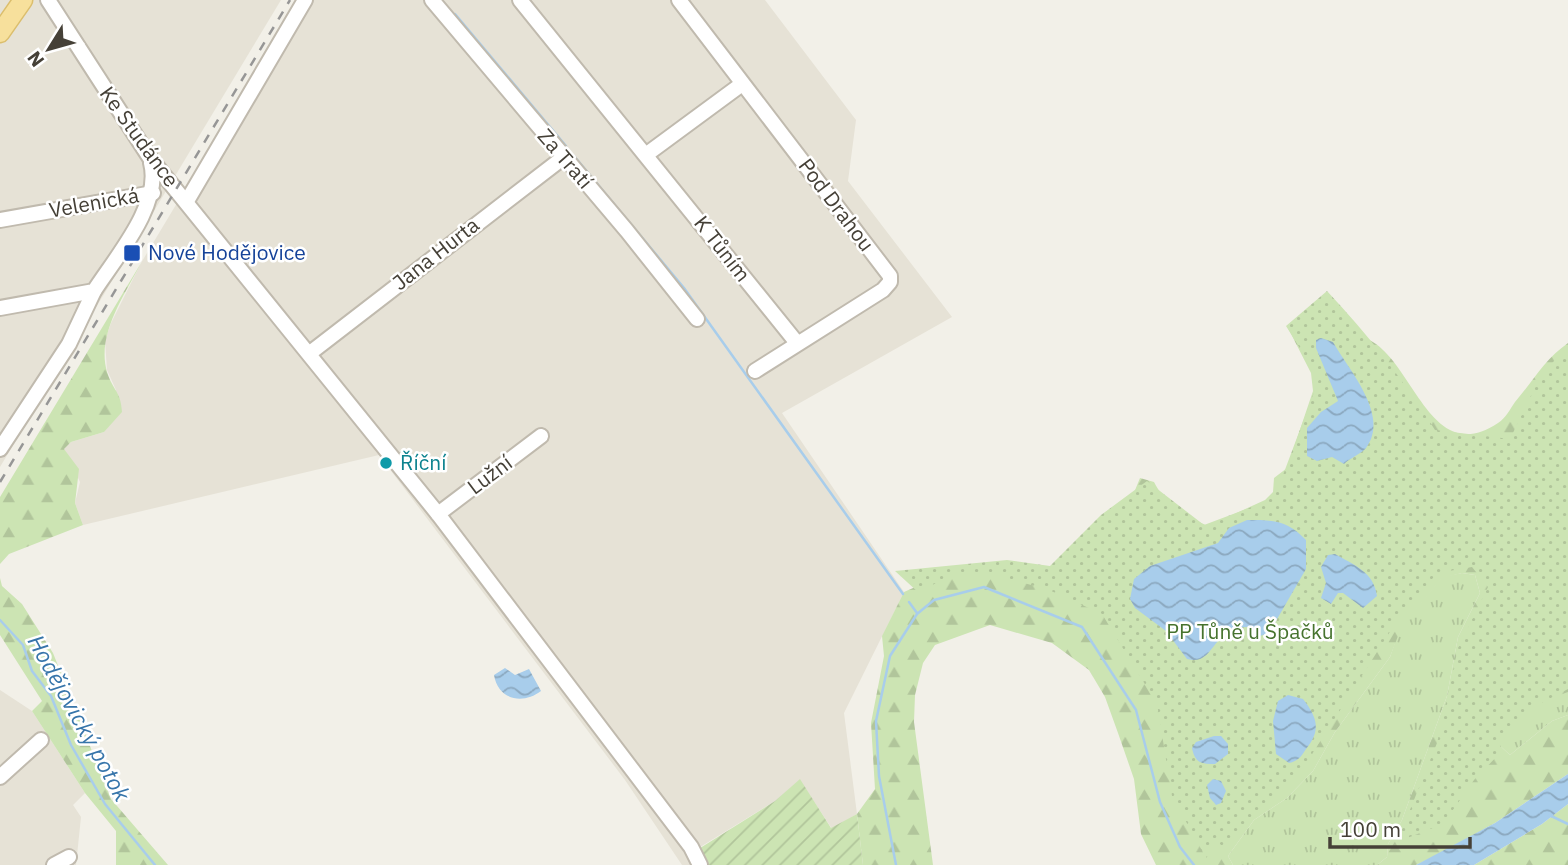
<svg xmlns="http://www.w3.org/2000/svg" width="1568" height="865" font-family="'IBM Plex Sans',sans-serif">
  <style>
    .residential { fill: #e6e2d6 }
    .grass { fill: url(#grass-tufts) }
    .forest { fill: url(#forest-firs) }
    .park { fill: url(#park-dots) }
    .garden { fill: url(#garden-furrows) }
    .water { fill: url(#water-waves) }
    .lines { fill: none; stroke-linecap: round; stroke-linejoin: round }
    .stream { stroke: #a8cdeb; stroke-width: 2.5 }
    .minor-casing { stroke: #c0baae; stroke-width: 18 }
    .major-casing { stroke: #dbbe6d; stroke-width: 21 }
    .minor { stroke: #fff; stroke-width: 14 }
    .major { stroke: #f7e09c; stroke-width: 18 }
    .rail { stroke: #969696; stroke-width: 2.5; stroke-dasharray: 9 9; stroke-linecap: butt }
    .transit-dot { fill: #1a4fb4; stroke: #fff; stroke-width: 2.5 }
    .culture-dot { fill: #0f9aa8; stroke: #fff; stroke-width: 2.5 }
    .labels { text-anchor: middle; stroke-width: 5; stroke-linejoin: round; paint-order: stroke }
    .street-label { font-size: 21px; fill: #454037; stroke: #fff }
    .transit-label { font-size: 21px; fill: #164399; stroke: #fff; text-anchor: start }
    .culture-label { font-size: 21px; fill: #0d838f; stroke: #fff; text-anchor: start }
    .park-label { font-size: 21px; fill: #46732e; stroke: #fff }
    .water-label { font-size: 23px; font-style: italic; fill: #3775aa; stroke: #fff }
  </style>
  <defs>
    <pattern id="grass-tufts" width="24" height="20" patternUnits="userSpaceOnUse" patternTransform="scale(1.75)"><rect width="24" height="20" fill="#cce4b3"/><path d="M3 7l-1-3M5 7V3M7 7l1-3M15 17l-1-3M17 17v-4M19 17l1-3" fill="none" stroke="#b1c59b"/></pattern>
    <pattern id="forest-firs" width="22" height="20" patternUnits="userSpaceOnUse" patternTransform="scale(1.75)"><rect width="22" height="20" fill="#cce4b3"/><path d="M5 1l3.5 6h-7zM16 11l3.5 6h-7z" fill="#b1c59b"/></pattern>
    <pattern id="park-dots" width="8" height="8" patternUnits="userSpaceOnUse" patternTransform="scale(1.75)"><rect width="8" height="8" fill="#cce4b3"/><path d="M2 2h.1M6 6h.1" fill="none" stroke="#b1c59b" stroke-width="1.8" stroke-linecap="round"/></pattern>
    <pattern id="garden-furrows" width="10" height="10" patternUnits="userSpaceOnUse" patternTransform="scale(1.75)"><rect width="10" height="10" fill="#cce4b3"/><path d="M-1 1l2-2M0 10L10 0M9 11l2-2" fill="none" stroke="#b1c59b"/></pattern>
    <pattern id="water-waves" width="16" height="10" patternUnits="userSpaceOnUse" patternTransform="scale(1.75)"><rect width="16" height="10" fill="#a8cdeb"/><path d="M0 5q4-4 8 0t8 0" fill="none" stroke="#8ba8bf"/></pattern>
  </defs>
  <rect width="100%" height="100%" fill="#f2f0e8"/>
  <g class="residential">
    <polygon points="0,0 281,0 0,467"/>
    <polygon points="299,0 765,0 856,120 848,181 952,317 782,413 904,592 844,713 857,814 832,829 800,780 775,801 697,849 704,865 682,865 625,780 379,455 83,525 75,503 80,482 64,449 71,442 104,432 116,390 107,370 105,340 111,323 141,263"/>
    <polygon points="0,690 32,711 85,793 73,805 81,817 76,865 0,865"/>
  </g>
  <g class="grass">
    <polygon points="1462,573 1475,575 1480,593 1458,637 1447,696 1402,820 1388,844 1387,857 1377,865 1233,865 1228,856 1254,820 1287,798 1313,771 1335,732 1390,657 1400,628 1442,577"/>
    <polygon points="1568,692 1568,715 1552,721 1510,755 1497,743 1522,694"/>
  </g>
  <g class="forest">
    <path d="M141 263C125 295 96 334 107 372 113 391 121 391 122 412L104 432 71 442 64 449 79 469 75 503 83 525 9 554 0 564V497Z"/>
    <path d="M1303 312C1325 322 1356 330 1376 344 1416 373 1434 466 1498 423 1506 418 1510 409 1515 402 1533 381 1545 359 1568 343V692L1546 700 1537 681 1497 743 1510 755 1552 721 1568 715V774L1495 823 1439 854 1416 865H1377L1387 857 1388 844 1402 820 1447 696 1458 637 1480 593 1475 575 1462 573 1442 578 1401 628 1390 657 1335 732 1313 771 1287 798 1254 820 1228 856 1233 865H1156L1141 834 1134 779 1118 733 1105 697 1089 670 1052 643 990 625 935 645 923 663 915 695 914 722 933 865H863L857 814 875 789 871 723 884 656 882 636 904 592 954 570 1043 574 1129 505 1140 478 1154 482C1164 503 1186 517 1208 526L1265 500 1273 492 1274 478 1287 468 1313 391 1311 373 1288 328Z"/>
    <polygon points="0,578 2,586 22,604 53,653 111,799 168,865 116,865 116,831 85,793 32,711 42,701 0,635"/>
    <polygon points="1568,804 1568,865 1474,865 1542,824"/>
  </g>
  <path class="park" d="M1327 291C1368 335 1403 379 1435 430L1510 439 1541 375 1568 346V689L1530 709 1498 742 1503 750 1474 780 1443 824 1397 842 1437 743 1458 648 1488 587 1472 567 1437 573 1391 630 1295 781 1255 814 1223 847 1218 842 1206 858 1172 796 1157 704 1102 614 1049 590 996 575 951 574 919 593 895 571 1007 560 1050 566 1101 515 1147 481 1204 525 1265 502 1277 491 1319 379 1286 326Z"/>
  <polygon class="garden" points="800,779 831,828 857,814 863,865 704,865 697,850 775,801"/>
  <g class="water">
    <path d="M1321 338 1333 342C1348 369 1391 416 1366 448 1361 454 1350 458 1344 464L1332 457 1317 461 1307 456V428L1321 412 1338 401 1316 348V340Z"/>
    <path d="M1247 520C1274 520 1287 520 1306 540V569L1269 633 1260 636 1251 627C1210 625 1216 667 1187 659L1166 631 1135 608 1130 599 1134 579 1150 566 1218 543 1229 528Z"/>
    <path d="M1335 554C1354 565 1374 572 1377 596L1363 608 1343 593H1338L1331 604 1321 598 1326 583 1321 567 1328 555Z"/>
    <path d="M505 668 515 675 529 669 541 691C523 705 498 700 494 675Z"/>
    <path d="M1288 695 1303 699C1318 718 1321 731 1306 749 1301 757 1298 761 1289 763L1276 754 1273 721 1278 701Z"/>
    <path d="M1214 736H1221L1228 744V754L1215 764C1201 764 1195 763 1192 748L1196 742Z"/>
    <polygon points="1568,774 1568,804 1542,824 1474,865 1416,865 1495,823"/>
    <polygon points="1213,779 1221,781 1226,791 1221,803 1216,805 1210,798 1207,785"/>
  </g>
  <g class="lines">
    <g class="stream">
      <polyline points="455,14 566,146"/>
      <polyline points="574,156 684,288 903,594"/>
      <polyline points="909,602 917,613"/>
      <polyline points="0,620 23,645 32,671 51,696 71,745 105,804 155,865"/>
      <polyline points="1549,815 1568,824"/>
      <polyline points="896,865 879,776 876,721 890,656 917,614 934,600 984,587 1082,627 1136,710 1160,802 1180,847 1194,865"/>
    </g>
    <defs>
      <g id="minor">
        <polyline points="48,0 150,158 438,514 691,847 700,865"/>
        <polyline points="432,0 627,231 697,319"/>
        <polyline points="520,0 797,343"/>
        <polyline points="679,0 890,276 890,282 883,290 755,371"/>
        <polyline points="647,154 742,84"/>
        <polyline points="187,201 305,0"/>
        <polyline points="0,220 153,193"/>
        <path d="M0 308 94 291C116 257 162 204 151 163"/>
        <polyline points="310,353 564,157"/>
        <polyline points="0,449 69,344 94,291"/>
        <polyline points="438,514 541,436"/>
        <polyline points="0,777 41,740"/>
        <polyline points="54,865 69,857"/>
      </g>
      <polyline id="major" points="0,33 23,0"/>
    </defs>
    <use href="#minor" class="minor-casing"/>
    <use href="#major" class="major-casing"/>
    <use href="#minor" class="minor"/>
    <use href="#major" class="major"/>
    <polyline class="rail" points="0,482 290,0"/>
  </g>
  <rect class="transit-dot" x="123" y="244" width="18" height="18" rx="3.5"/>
  <circle class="culture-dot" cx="386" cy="463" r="7"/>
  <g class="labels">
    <g class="street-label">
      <text transform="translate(139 137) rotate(54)" y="7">Ke Studánce</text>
      <text transform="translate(565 159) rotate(49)" y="7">Za Tratí</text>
      <text transform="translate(94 203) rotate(-10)" y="7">Velenická</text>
      <text transform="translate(836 205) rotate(53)" y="7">Pod Drahou</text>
      <text transform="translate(722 249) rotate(52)" y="7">K Tůním</text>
      <text transform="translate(436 254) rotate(-38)" y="7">Jana Hurta</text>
      <text transform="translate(490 475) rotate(-37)" y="7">Lužní</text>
    </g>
    <g class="transit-label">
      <text x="148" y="260">Nové Hodějovice</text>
    </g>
    <g class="culture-label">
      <text x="400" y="470">Říční</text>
    </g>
    <g class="park-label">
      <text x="1250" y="639">PP Tůně u Špačků</text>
    </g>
    <g class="water-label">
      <text transform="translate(79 718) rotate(61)" y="8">Hodějovický potok</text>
    </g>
  </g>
  <g transform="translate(49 49) rotate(233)" stroke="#ffffff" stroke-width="5" paint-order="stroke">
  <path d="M0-5L12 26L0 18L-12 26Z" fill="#454037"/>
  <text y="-10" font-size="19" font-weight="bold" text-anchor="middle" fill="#454037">N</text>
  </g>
  <path d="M1330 837v10h140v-10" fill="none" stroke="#454037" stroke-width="3.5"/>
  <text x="1340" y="837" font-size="21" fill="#454037" stroke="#ffffff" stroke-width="5" paint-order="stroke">100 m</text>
</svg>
